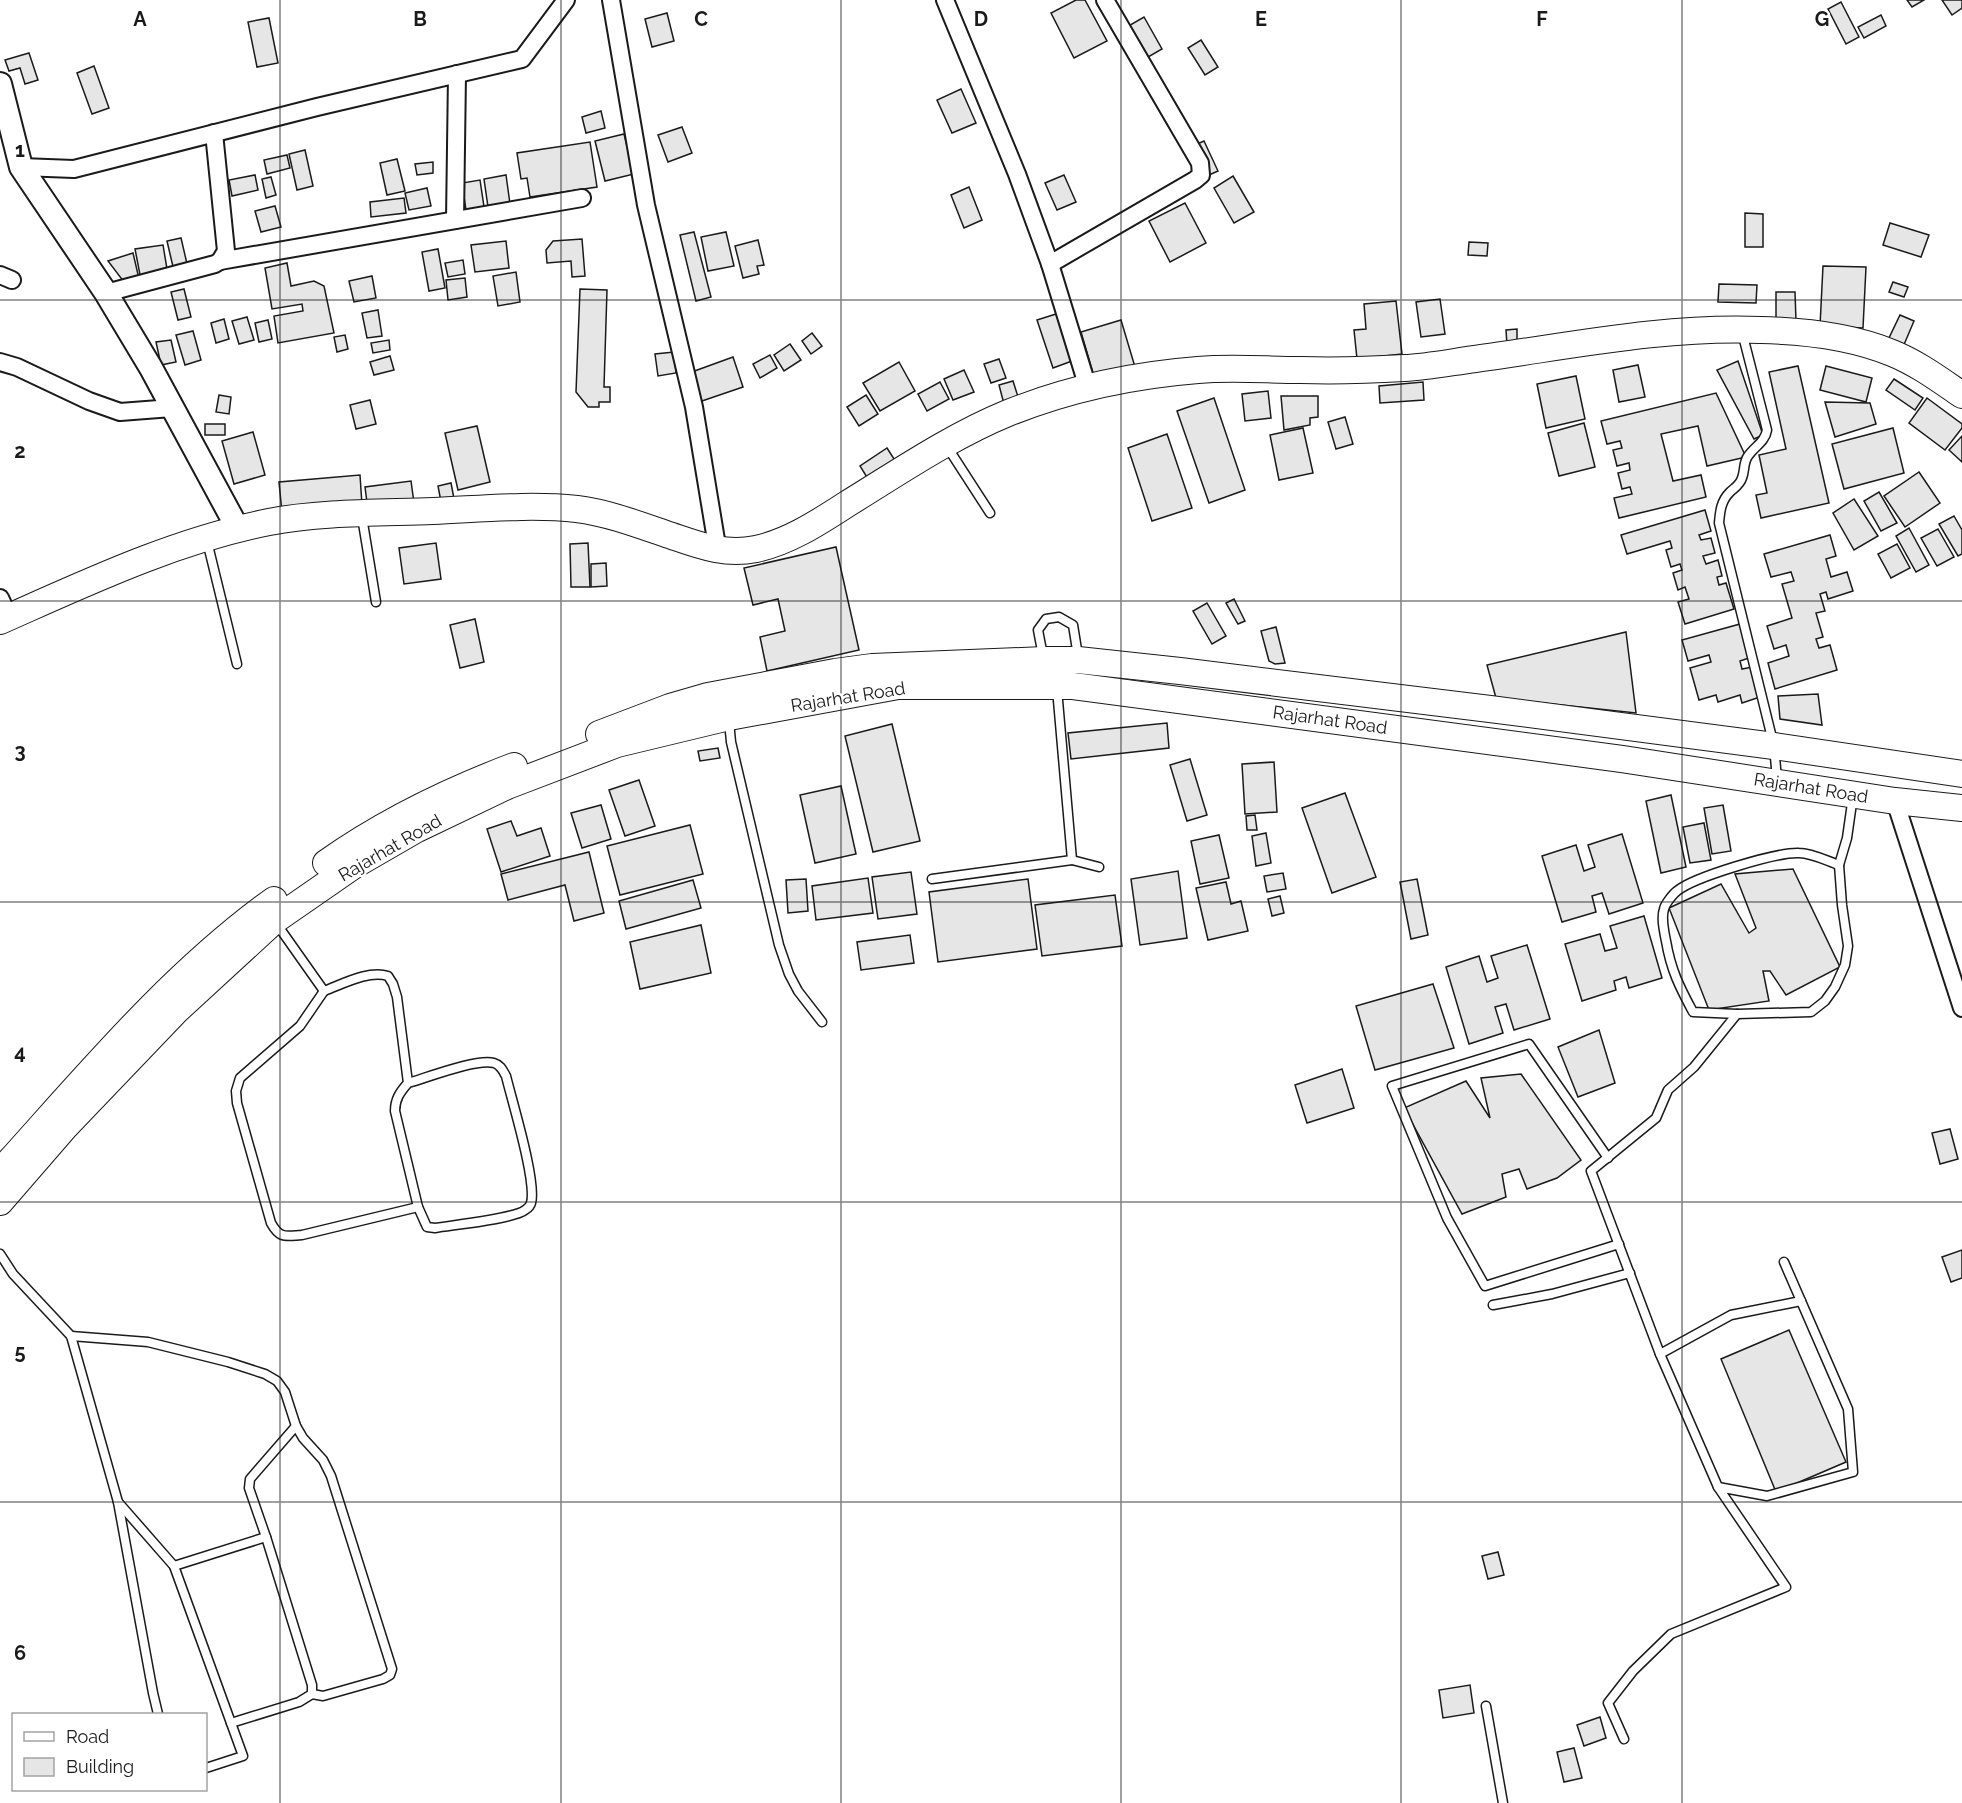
<svg xmlns="http://www.w3.org/2000/svg" width="1962" height="1803" font-family="Raleway,sans-serif">
  <style>
    .building { fill: #e6e6e6; stroke: #1a1a1a; stroke-width: 1.5 }
    .lines { fill: none; stroke-linecap: round; stroke-linejoin: round }
    .lane-casing { stroke: #1a1a1a; stroke-width: 11 }
    .street-casing { stroke: #1a1a1a; stroke-width: 20 }
    .secondary-casing { stroke: #1a1a1a; stroke-width: 26 }
    .primary-casing { stroke: #1a1a1a; stroke-width: 28 }
    .lane { stroke: #fff; stroke-width: 8 }
    .street { stroke: #fff; stroke-width: 16 }
    .secondary { stroke: #fff; stroke-width: 22 }
    .primary { stroke: #fff; stroke-width: 26 }
    .grid { fill: none; stroke: #1a1a1a; stroke-width: 1.5; stroke-opacity: 0.55 }
    .labels { text-anchor: middle; stroke-width: 4.5; stroke-linejoin: round; paint-order: stroke }
    .street-label { font-size: 18px; fill: #1a1a1a; stroke: #fff }
    .grid-label { font-size: 20px; text-anchor: middle; font-weight: bold; fill: #1a1a1a; stroke: #fff; stroke-width: 4.5; stroke-linejoin: round; paint-order: stroke }
  </style>
  <rect width="100%" height="100%" fill="#fff"/>
  <g class="building">
    <polygon points="1076,0 1085,0 1107,41 1074,58 1051,13"/>
    <polygon points="1907,0 1924,0 1912,7"/>
    <polygon points="1942,0 1962,0 1962,8 1952,15"/>
    <polygon points="1841,2 1859,37 1846,44 1828,9"/>
    <polygon points="667,13 674,41 652,47 645,19"/>
    <polygon points="1881,15 1886,26 1864,38 1858,27"/>
    <polygon points="1144,17 1162,49 1143,60 1125,28"/>
    <polygon points="269,18 278,63 257,67 248,22"/>
    <polygon points="1201,40 1218,67 1205,75 1188,48"/>
    <polygon points="29,53 38,80 25,84 20,68 9,71 5,60"/>
    <polygon points="94,66 109,108 92,114 77,73"/>
    <polygon points="961,89 976,123 952,133 937,100"/>
    <polygon points="601,111 605,128 586,133 582,117"/>
    <polygon points="682,127 692,153 668,162 658,135"/>
    <polygon points="624,134 634,174 605,181 595,141"/>
    <polygon points="1204,141 1218,171 1209,175 1195,145"/>
    <polygon points="590,142 597,187 530,197 527,178 521,179 517,153"/>
    <polygon points="305,150 313,186 297,190 289,154"/>
    <polygon points="287,155 290,168 267,174 264,160"/>
    <polygon points="397,159 405,191 387,195 380,163"/>
    <polygon points="433,162 433,173 417,175 415,164"/>
    <polygon points="255,175 258,190 232,196 229,180"/>
    <polygon points="506,175 510,204 488,207 484,179"/>
    <polygon points="1064,175 1076,202 1057,210 1045,183"/>
    <polygon points="1233,176 1254,212 1234,223 1214,188"/>
    <polygon points="271,177 276,195 266,198 262,179"/>
    <polygon points="480,180 484,207 466,210 462,183"/>
    <polygon points="969,187 982,220 964,228 951,195"/>
    <polygon points="427,188 431,206 409,210 405,193"/>
    <polygon points="404,198 406,213 371,217 370,202"/>
    <polygon points="1185,203 1206,243 1170,262 1149,221"/>
    <polygon points="275,206 281,227 261,232 255,211"/>
    <polygon points="1745,213 1763,214 1763,247 1745,247"/>
    <polygon points="1890,223 1929,235 1921,257 1883,245"/>
    <polygon points="694,232 711,297 696,301 680,235"/>
    <polygon points="726,232 734,266 708,271 701,237"/>
    <polygon points="181,238 188,268 174,271 167,241"/>
    <polygon points="582,239 585,276 572,277 571,261 547,263 546,250 553,241"/>
    <polygon points="758,240 764,265 757,266 759,274 743,278 735,246"/>
    <polygon points="506,241 509,268 475,272 471,245"/>
    <polygon points="1469,242 1488,243 1487,256 1468,255"/>
    <polygon points="163,245 168,275 141,280 135,249"/>
    <polygon points="438,249 445,288 429,291 422,252"/>
    <polygon points="133,253 140,283 127,286 108,261"/>
    <polygon points="463,260 465,274 448,277 445,263"/>
    <polygon points="287,263 291,286 314,281 324,286 334,333 278,343 274,316 303,311 302,304 272,309 265,268"/>
    <polygon points="1823,266 1866,267 1863,328 1820,326"/>
    <polygon points="516,272 520,302 498,306 493,276"/>
    <polygon points="372,276 376,298 354,302 349,281"/>
    <polygon points="465,278 467,297 448,300 446,280"/>
    <polygon points="1893,282 1908,287 1904,297 1889,292"/>
    <polygon points="1719,284 1757,285 1756,303 1718,302"/>
    <polygon points="184,289 191,317 178,320 171,292"/>
    <polygon points="580,289 607,290 604,387 610,387 610,402 599,402 599,407 588,407 576,392"/>
    <polygon points="1776,292 1795,292 1796,321 1776,321"/>
    <polygon points="1440,299 1445,334 1421,337 1416,302"/>
    <polygon points="1396,301 1402,354 1357,359 1354,330 1366,329 1364,304"/>
    <polygon points="378,310 382,336 367,338 362,313"/>
    <polygon points="1056,314 1072,361 1053,368 1037,320"/>
    <polygon points="1900,315 1914,321 1903,347 1888,340"/>
    <polygon points="247,317 254,340 239,344 232,321"/>
    <polygon points="224,319 229,339 216,343 211,323"/>
    <polygon points="268,320 272,339 259,342 255,323"/>
    <polygon points="1121,320 1135,367 1095,380 1081,332"/>
    <polygon points="1517,329 1517,344 1507,345 1506,330"/>
    <polygon points="193,331 201,360 185,365 176,335"/>
    <polygon points="812,333 822,346 811,354 802,341"/>
    <polygon points="345,335 348,349 337,352 334,337"/>
    <polygon points="171,340 176,362 161,365 156,342"/>
    <polygon points="389,340 390,350 373,353 371,343"/>
    <polygon points="790,344 801,360 784,371 774,355"/>
    <polygon points="674,352 676,373 658,376 655,354"/>
    <polygon points="770,355 777,368 760,378 753,364"/>
    <polygon points="390,356 394,370 374,375 370,362"/>
    <polygon points="733,357 743,387 699,402 689,373"/>
    <polygon points="999,359 1006,378 991,383 984,364"/>
    <polygon points="1738,361 1763,435 1754,439 1717,370"/>
    <polygon points="899,362 915,391 880,411 863,383"/>
    <polygon points="1638,365 1645,397 1619,402 1613,370"/>
    <polygon points="1798,366 1829,503 1761,518 1756,495 1767,493 1759,455 1786,449 1769,372"/>
    <polygon points="1826,366 1872,378 1866,402 1820,390"/>
    <polygon points="964,370 974,392 953,400 944,379"/>
    <polygon points="1576,376 1585,419 1546,428 1537,384"/>
    <polygon points="1894,379 1923,398 1915,410 1886,390"/>
    <polygon points="1013,381 1019,400 1004,404 999,385"/>
    <polygon points="940,382 949,399 927,411 918,394"/>
    <polygon points="1423,382 1424,400 1380,403 1379,386"/>
    <polygon points="1268,391 1271,418 1245,421 1242,394"/>
    <polygon points="1716,393 1746,457 1707,466 1698,426 1661,434 1673,481 1701,475 1706,497 1619,518 1614,498 1632,494 1630,487 1622,489 1618,473 1630,470 1629,463 1617,466 1613,450 1622,448 1620,441 1607,444 1601,421"/>
    <polygon points="219,395 231,397 229,414 216,412"/>
    <polygon points="866,395 878,414 859,426 847,407"/>
    <polygon points="1281,396 1318,396 1318,417 1310,418 1310,425 1284,430"/>
    <polygon points="1214,398 1245,490 1209,503 1177,411"/>
    <polygon points="1927,398 1962,424 1962,428 1945,450 1909,423"/>
    <polygon points="370,400 376,424 356,429 350,405"/>
    <polygon points="1825,402 1870,403 1876,424 1835,437"/>
    <polygon points="1345,417 1353,444 1336,449 1328,422"/>
    <polygon points="1584,423 1595,467 1559,476 1548,433"/>
    <rect x="205" y="424" width="20" height="11"/>
    <polygon points="477,426 490,482 458,490 445,433"/>
    <polygon points="1303,428 1313,473 1279,480 1270,435"/>
    <polygon points="1893,428 1904,473 1844,489 1832,444"/>
    <polygon points="253,432 265,475 234,484 222,441"/>
    <polygon points="1167,434 1192,508 1152,521 1128,448"/>
    <polygon points="1962,436 1962,462 1949,450"/>
    <polygon points="887,448 896,462 868,479 860,466"/>
    <polygon points="1919,472 1940,503 1905,527 1884,496"/>
    <polygon points="360,475 362,505 282,513 279,482"/>
    <polygon points="411,481 414,503 368,510 365,487"/>
    <polygon points="451,483 455,504 442,507 438,486"/>
    <polygon points="1879,492 1897,523 1881,531 1864,501"/>
    <polygon points="1854,499 1878,536 1854,550 1833,513"/>
    <polygon points="1705,510 1711,531 1699,535 1701,540 1711,538 1715,553 1703,556 1706,564 1718,560 1722,576 1717,577 1719,585 1726,583 1734,609 1685,624 1678,602 1689,599 1685,587 1678,590 1673,573 1682,570 1680,564 1671,567 1666,550 1672,548 1670,541 1627,554 1621,535"/>
    <polygon points="1954,516 1962,530 1962,554 1958,556 1939,524"/>
    <polygon points="1909,528 1929,565 1916,572 1896,536"/>
    <polygon points="1938,529 1954,557 1937,566 1921,538"/>
    <polygon points="1830,535 1836,556 1826,559 1831,577 1847,572 1853,591 1828,599 1826,592 1820,594 1825,611 1816,613 1823,637 1816,639 1819,648 1830,645 1837,670 1775,689 1768,663 1789,656 1786,645 1774,649 1767,626 1792,618 1782,584 1794,581 1791,572 1771,577 1764,554"/>
    <polygon points="436,543 441,579 404,584 399,548"/>
    <polygon points="588,543 590,587 571,587 570,544"/>
    <polygon points="1897,544 1910,568 1891,578 1878,554"/>
    <polygon points="836,547 859,650 767,671 760,637 785,631 778,599 753,605 744,568"/>
    <polygon points="606,563 607,586 591,587 591,564"/>
    <polygon points="1234,599 1245,621 1238,624 1226,603"/>
    <polygon points="1207,603 1226,636 1212,644 1193,611"/>
    <polygon points="475,619 484,662 460,668 450,625"/>
    <polygon points="1740,624 1749,658 1740,661 1742,669 1752,667 1760,697 1742,703 1740,695 1718,702 1716,695 1699,700 1690,668 1711,662 1709,655 1688,661 1682,640"/>
    <polygon points="1276,627 1285,663 1275,664 1269,661 1261,631"/>
    <polygon points="1626,632 1636,713 1496,698 1487,665"/>
    <polygon points="1818,694 1822,725 1780,719 1778,696"/>
    <polygon points="1167,723 1169,748 1071,759 1068,733"/>
    <polygon points="892,724 920,841 873,852 845,736"/>
    <polygon points="718,748 720,758 700,761 698,751"/>
    <polygon points="1190,759 1207,815 1187,821 1170,765"/>
    <polygon points="1274,762 1277,812 1245,814 1242,764"/>
    <polygon points="639,780 655,826 625,836 609,790"/>
    <polygon points="841,786 856,854 815,863 800,795"/>
    <polygon points="1345,793 1376,877 1332,893 1302,808"/>
    <polygon points="1671,795 1686,867 1661,873 1646,801"/>
    <polygon points="601,805 611,839 582,848 571,813"/>
    <polygon points="1723,805 1731,851 1712,854 1704,808"/>
    <polygon points="1255,815 1257,830 1247,830 1246,816"/>
    <polygon points="511,821 517,836 541,828 550,856 501,872 487,829"/>
    <polygon points="1704,823 1711,860 1690,863 1683,827"/>
    <polygon points="690,825 703,874 620,895 607,846"/>
    <polygon points="1266,833 1271,863 1256,866 1252,836"/>
    <polygon points="1622,834 1643,903 1609,914 1602,893 1592,896 1596,912 1562,922 1542,856 1576,845 1584,871 1595,867 1588,845"/>
    <polygon points="1219,835 1229,878 1200,884 1191,841"/>
    <polygon points="589,852 604,913 574,921 565,885 508,900 501,874"/>
    <polygon points="1793,869 1840,967 1786,995 1770,971 1763,971 1769,1001 1709,1010 1669,908 1721,884 1749,933 1756,928 1735,874"/>
    <polygon points="1178,871 1187,938 1140,945 1131,879"/>
    <polygon points="911,872 917,914 878,919 872,877"/>
    <polygon points="1283,873 1286,889 1267,892 1264,876"/>
    <polygon points="868,878 873,913 816,920 812,886"/>
    <polygon points="806,879 808,911 788,913 786,880"/>
    <polygon points="1028,879 1037,949 938,962 929,892"/>
    <polygon points="1417,879 1428,935 1411,939 1400,882"/>
    <polygon points="693,880 701,908 626,929 619,901"/>
    <polygon points="1226,882 1231,904 1241,901 1248,931 1208,940 1196,888"/>
    <polygon points="1115,895 1122,946 1042,956 1035,905"/>
    <polygon points="1280,896 1284,913 1272,916 1268,899"/>
    <polygon points="1644,916 1662,978 1629,988 1626,977 1614,981 1616,990 1582,1001 1565,944 1600,934 1605,951 1617,948 1610,926"/>
    <polygon points="701,925 711,973 640,989 630,942"/>
    <polygon points="910,935 914,963 861,970 857,942"/>
    <polygon points="1527,945 1550,1019 1514,1030 1506,1004 1495,1007 1503,1033 1469,1044 1446,967 1479,956 1487,982 1498,978 1491,956"/>
    <polygon points="1433,984 1454,1048 1375,1070 1356,1006"/>
    <polygon points="1599,1030 1615,1083 1578,1097 1558,1047"/>
    <polygon points="1342,1069 1354,1108 1307,1123 1295,1085"/>
    <polygon points="1521,1074 1581,1160 1557,1178 1527,1189 1519,1169 1502,1174 1506,1197 1462,1214 1404,1108 1466,1081 1490,1118 1481,1078"/>
    <polygon points="1950,1129 1958,1159 1940,1164 1932,1133"/>
    <polygon points="1962,1250 1962,1278 1951,1282 1942,1257"/>
    <polygon points="1789,1330 1846,1462 1776,1492 1721,1359"/>
    <polygon points="1498,1552 1504,1575 1488,1579 1482,1556"/>
    <polygon points="1470,1685 1474,1713 1443,1718 1439,1690"/>
    <polygon points="1600,1717 1606,1738 1584,1746 1577,1725"/>
    <polygon points="1574,1748 1582,1778 1564,1782 1557,1752"/>
  </g>
  <g class="lines">
    <defs>
      <g id="lane">
        <path d="M1742 332 1767 430C1765 442 1755 446 1748 456 1743 463 1745 471 1742 478 1740 485 1734 488 1730 492 1721 501 1720 511 1719 523L1774 746 1777 779"/>
        <polyline points="946,445 990,513"/>
        <polyline points="362,517 376,602"/>
        <polyline points="207,541 237,664"/>
        <polyline points="1043,656 1038,630 1046,619 1059,617 1073,625 1078,656"/>
        <polyline points="1057,689 1072,860 1099,867"/>
        <polyline points="729,721 731,742 779,945 789,974 798,991 822,1022"/>
        <polyline points="932,879 1072,860"/>
        <path d="M276 923 324 991C343 984 368 970 388 976L393 984 397 997 408 1083C400 1092 395 1099 395 1111L418 1207 427 1227 435 1228C452 1225 514 1219 525 1210 528 1208 530 1207 531 1203 537 1182 512 1101 506 1076 503 1071 501 1065 494 1063 477 1058 426 1078 408 1083"/>
        <path d="M324 991 300 1026 240 1078 236 1091 237 1103 271 1223C280 1239 285 1236 302 1235L418 1207"/>
        <polyline points="1737,1014 1811,1012 1825,1001 1835,987 1845,965 1848,946 1842,905 1839,865"/>
        <polyline points="1608,1158 1529,1044 1392,1086 1447,1218 1485,1286 1619,1244"/>
        <polyline points="0,1254 13,1274 71,1336 118,1502 153,1693 158,1714"/>
        <polyline points="1493,1305 1552,1294 1630,1273"/>
        <polyline points="71,1336 148,1342 228,1362 265,1374 277,1381 285,1392 296,1426 303,1438 323,1460 331,1476 392,1669 390,1675 383,1679 323,1696 312,1694"/>
        <polyline points="1660,1354 1731,1315 1801,1301"/>
        <path d="M1718 1487 1660 1354 1591 1171 1656 1118 1668 1090 1694 1067 1737 1014 1693 1012C1679 986 1671 970 1666 941 1664 931 1661 918 1664 909 1665 904 1673 894 1677 891 1694 877 1777 852 1799 853 1812 853 1827 861 1839 865L1847 838 1853 796"/>
        <polyline points="118,1502 174,1566 243,1756 206,1768"/>
        <polyline points="266,1537 249,1488 250,1479 296,1426"/>
        <polyline points="174,1566 266,1537 312,1685 312,1694 299,1702 231,1723"/>
        <polyline points="1486,1706 1503,1803"/>
        <polyline points="1624,1739 1608,1703 1633,1671 1671,1634 1786,1587 1718,1487 1767,1496 1853,1472 1848,1409 1784,1262"/>
      </g>
      <g id="street">
        <polyline points="611,0 646,205 694,407 718,552"/>
        <polyline points="945,0 1017,174 1050,264 1088,388"/>
        <polyline points="21,167 74,169 317,107 522,59 566,0"/>
        <polyline points="455,220 457,74"/>
        <polyline points="220,261 582,198"/>
        <polyline points="1050,264 1195,180 1201,175 1200,163 1105,0"/>
        <polyline points="0,275 12,280"/>
        <polyline points="106,293 215,264 220,261 226,251 214,133"/>
        <polyline points="0,362 17,367 89,401 120,412 172,408"/>
        <polyline points="0,598 9,617"/>
        <polyline points="1895,801 1962,1008"/>
      </g>
      <polyline id="secondary" points="0,84 21,167 106,293 151,368 238,529"/>
      <g id="primary">
        <path d="M0 621C88 582 174 541 269 522 320 512 382 513 433 511 481 509 530 504 577 509 608 513 637 524 666 534 696 544 723 556 756 549 789 542 819 522 847 504 899 472 952 436 1008 413 1068 389 1134 375 1198 370 1232 367 1267 370 1301 370 1335 371 1370 370 1404 368 1428 367 1452 362 1475 359 1570 346 1665 326 1761 330 1805 331 1851 336 1892 353 1917 363 1940 380 1962 395"/>
        <polyline points="599,734 670,707 708,696 835,672 872,667 1044,660 1078,660 1180,671 1490,709 1774,746 1962,774"/>
        <path d="M326 863C384 822 448 791 514 766"/>
        <path d="M0 1172C86 1077 170 975 274 900"/>
        <polyline points="0,1202 65,1127 176,1011 275,920 353,866 417,829 507,786 617,744 729,717 898,686 1073,686 1622,759 1895,801 1962,808"/>
      </g>
    </defs>
    <use href="#lane" class="lane-casing"/>
    <use href="#street" class="street-casing"/>
    <use href="#secondary" class="secondary-casing"/>
    <use href="#primary" class="primary-casing"/>
    <use href="#lane" class="lane"/>
    <use href="#street" class="street"/>
    <use href="#secondary" class="secondary"/>
    <use href="#primary" class="primary"/>
  </g>
  <path class="grid" d="M280 0V1803M561 0V1803M841 0V1803M1121 0V1803M1401 0V1803M1682 0V1803M0 300H1962M0 601H1962M0 902H1962M0 1202H1962M0 1502H1962"/>
  <g class="labels">
    <g class="street-label">
      <text transform="translate(848 697) rotate(-9)" y="6">Rajarhat Road</text>
      <text transform="translate(1330 720) rotate(8)" y="6">Rajarhat Road</text>
      <text transform="translate(1811 788) rotate(9)" y="6">Rajarhat Road</text>
      <text transform="translate(390 848) rotate(-30)" y="6">Rajarhat Road</text>
    </g>
  </g>
  <g class="grid-label">
    <text x="140" y="26">A</text>
    <text x="420" y="26">B</text>
    <text x="701" y="26">C</text>
    <text x="981" y="26">D</text>
    <text x="1261" y="26">E</text>
    <text x="1542" y="26">F</text>
    <text x="1822" y="26">G</text>
    <text x="20" y="157">1</text>
    <text x="20" y="458">2</text>
    <text x="20" y="758">3</text>
    <text x="20" y="1059">4</text>
    <text x="20" y="1359">5</text>
    <text x="20" y="1660">6</text>
  </g>
  <rect x="12" y="1713" width="195" height="78" fill="#ffffff" stroke="#a3a3a3" stroke-width="1.5"/>
  <rect x="24" y="1732" width="30" height="9" fill="#ffffff" stroke="#a3a3a3" stroke-width="1.5"/>
  <text x="66" y="1743" font-size="18" fill="#1a1a1a">Road</text>
  <rect x="24" y="1758" width="30" height="18" fill="#e6e6e6" stroke="#a3a3a3" stroke-width="1.5"/>
  <text x="66" y="1773" font-size="18" fill="#1a1a1a">Building</text>
</svg>
